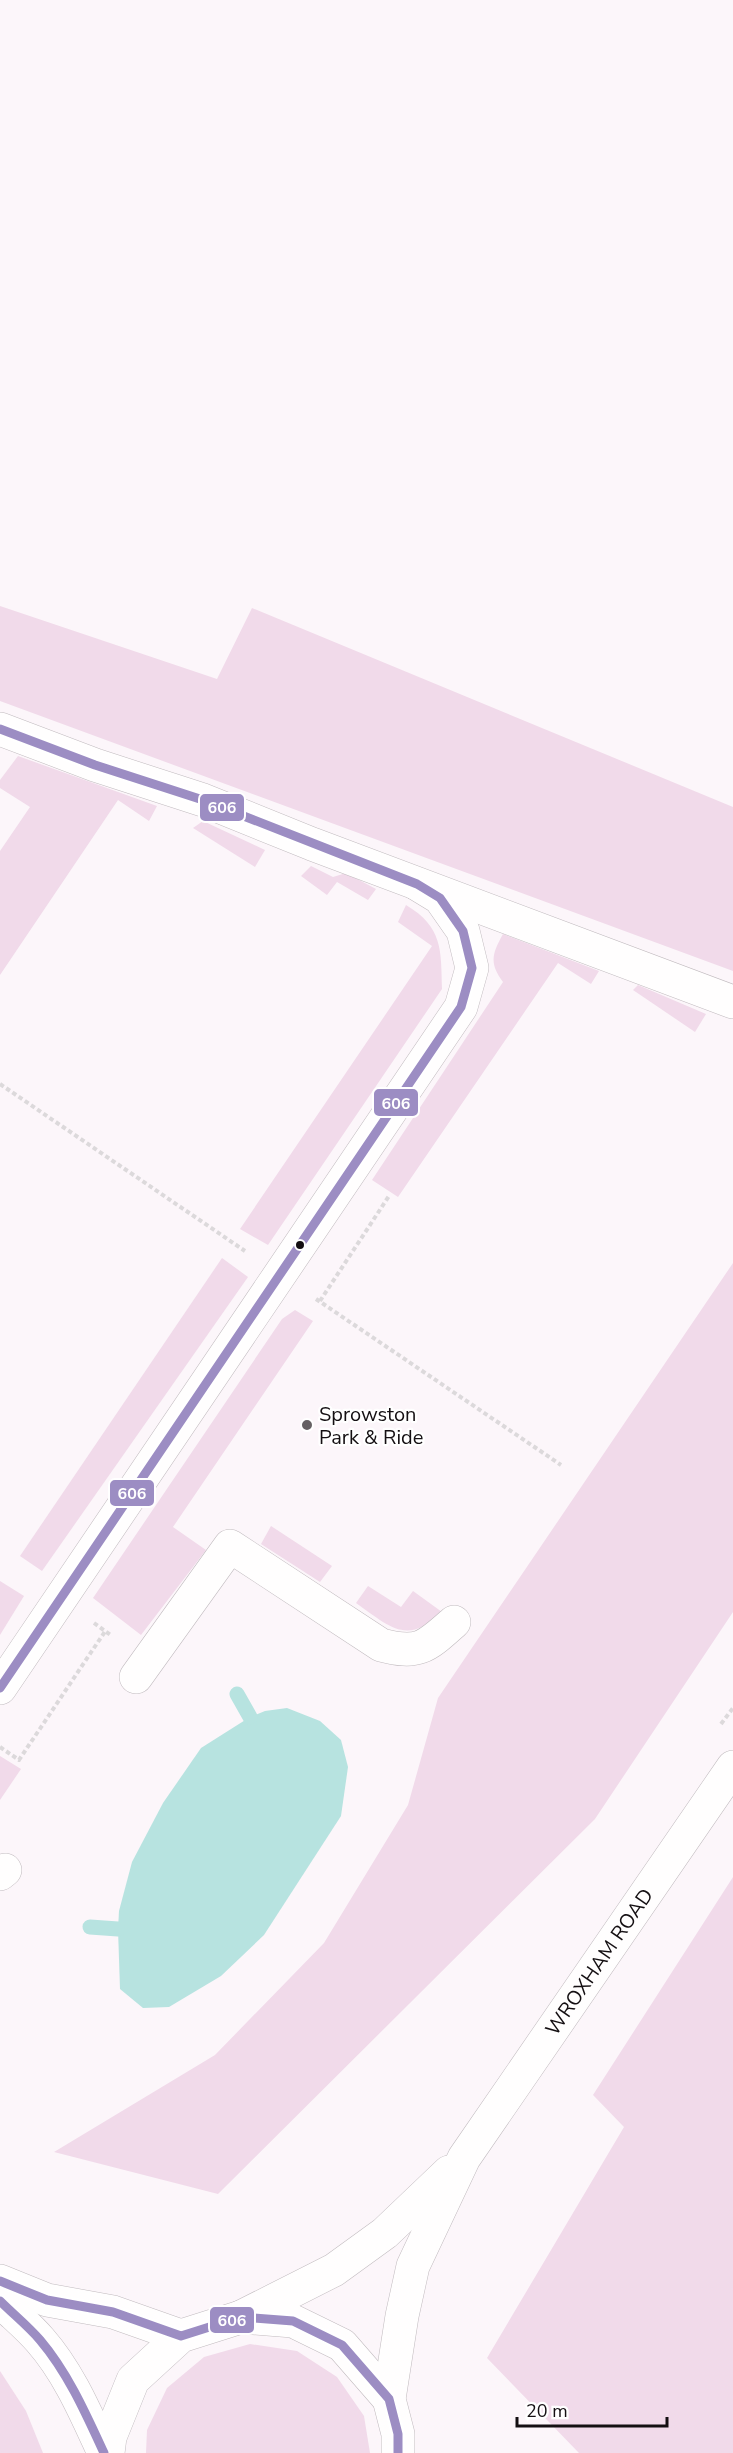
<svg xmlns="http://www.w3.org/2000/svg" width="733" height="2453" font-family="'Nunito Sans',sans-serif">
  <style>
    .green { fill: #f1daea }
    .water { fill: #b7e3e0 }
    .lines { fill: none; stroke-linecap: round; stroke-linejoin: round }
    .stream { stroke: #b7e3e0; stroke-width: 15 }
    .minor-casing { stroke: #c1bbbf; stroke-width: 34 }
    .major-casing { stroke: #c1bbbf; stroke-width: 34 }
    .path { stroke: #dcd9db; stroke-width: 4; stroke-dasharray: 4.5 3; stroke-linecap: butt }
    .minor { stroke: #fffefe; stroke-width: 33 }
    .major { stroke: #fffefe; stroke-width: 33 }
    .bus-1-casing { stroke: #fff; stroke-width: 14 }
    .bus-1 { stroke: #9c8dc3; stroke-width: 9 }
    .bus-dot { fill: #140f12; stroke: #fff; stroke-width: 2 }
    .poi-dot { fill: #656063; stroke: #fff; stroke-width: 2 }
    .labels { text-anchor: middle; stroke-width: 4.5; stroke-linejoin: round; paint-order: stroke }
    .poi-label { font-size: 20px; fill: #140f12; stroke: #fff; text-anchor: start }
    .street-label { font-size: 20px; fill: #140f12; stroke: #fff }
    .line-badge { stroke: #fff; stroke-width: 2 }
    .badge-label { font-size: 16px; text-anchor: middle; font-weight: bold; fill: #fff }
  </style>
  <rect width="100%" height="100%" fill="#fcf6fa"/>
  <g class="green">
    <polygon points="0,606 217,679 252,608 733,807 733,971 0,701"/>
    <polygon points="18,756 157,806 149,821 118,800 0,975 0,851 30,807 0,788 0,780"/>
    <polygon points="203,821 265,850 255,867 193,828"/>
    <polygon points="311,866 333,877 346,873 376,889 368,900 337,882 327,895 301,876"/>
    <path d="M406 905C443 927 441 950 442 989L268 1245 240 1229 432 946 398 922Z"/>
    <path d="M503 934 599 971 591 984 558 963 398 1197 372 1180 503 982C489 963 492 954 503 934Z"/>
    <polygon points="638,985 706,1014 695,1032 633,990"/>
    <polygon points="222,1258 248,1277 42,1571 20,1556"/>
    <polygon points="733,1263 733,1612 595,1819 218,2194 54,2152 215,2055 324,1943 408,1805 438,1698"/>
    <polygon points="295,1310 313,1321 173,1527 206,1550 141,1635 93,1598 282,1319"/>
    <polygon points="271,1526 332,1566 320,1582 261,1544"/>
    <polygon points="0,1581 24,1596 0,1635"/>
    <path d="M368 1586 401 1607 413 1591 442 1612C407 1646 390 1627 356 1603Z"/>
    <polygon points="0,1756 21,1769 0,1800"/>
    <polygon points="733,1877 733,2453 579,2453 487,2358 624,2127 593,2095"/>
    <polygon points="250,2344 297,2351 337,2377 364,2416 370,2453 146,2453 147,2430 167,2388 204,2357"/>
    <polygon points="0,2371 26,2411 43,2453 0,2453"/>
  </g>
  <polygon class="water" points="287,1708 320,1721 341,1740 348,1767 341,1816 264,1935 221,1976 169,2007 143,2008 120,1989 118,1929 119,1911 132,1862 163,1803 201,1748 250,1717 265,1711"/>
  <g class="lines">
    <g class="stream">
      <polyline points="237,1694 250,1717"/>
      <polyline points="90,1927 118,1929"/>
    </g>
    <defs>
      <g id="minor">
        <polyline points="0,729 95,765 203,800 312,844 733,1002"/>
        <path d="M136 1677 230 1546 381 1645C419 1655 426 1647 454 1622"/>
        <polyline points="0,1688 461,1007 472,968 463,931 440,898 417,884"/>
        <polyline points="0,1874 5,1870"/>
        <polyline points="0,2281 47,2300 113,2312 181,2336"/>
        <path d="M0 2301C13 2314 28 2326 40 2340 69 2373 86 2414 104 2453"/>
      </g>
      <g id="major">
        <polyline points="241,2317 293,2321 342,2345 389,2399"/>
        <polyline points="108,2453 110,2437 133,2380 181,2336 241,2317 334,2270 385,2233 449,2172"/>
        <path id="s1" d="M398 2453V2434L389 2399 402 2316 413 2266 464 2158 733 1767"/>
      </g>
    </defs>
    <use href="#minor" class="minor-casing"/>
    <use href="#major" class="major-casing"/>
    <g class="path">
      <polyline points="0,1084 245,1251"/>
      <polyline points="316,1299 561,1465"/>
      <polyline points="320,1301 389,1196"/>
      <polyline points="94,1623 112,1636"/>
      <polyline points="721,1724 733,1708"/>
      <polyline points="0,1747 19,1760 106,1630"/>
    </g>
    <use href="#minor" class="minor"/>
    <use href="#major" class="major"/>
    <defs>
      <g id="bus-1">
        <polyline points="0,729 95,765 203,800 417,884 440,898 463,931 472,968 461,1007 0,1688"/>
        <polyline points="0,2281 47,2300 113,2312 181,2336 241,2317 293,2321 342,2345 389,2399 398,2434 398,2453"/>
        <path d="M0 2301C13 2314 28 2326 40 2340 68 2373 86 2414 104 2453"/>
      </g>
    </defs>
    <use href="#bus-1" class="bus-1-casing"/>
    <use href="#bus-1" class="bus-1"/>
  </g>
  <circle class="bus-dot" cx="300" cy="1245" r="5"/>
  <circle class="poi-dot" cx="307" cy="1425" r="6"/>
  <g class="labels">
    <g class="poi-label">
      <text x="319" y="1421">Sprowston<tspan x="319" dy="23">Park &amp; Ride</tspan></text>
    </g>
    <g class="street-label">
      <text dy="7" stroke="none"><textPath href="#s1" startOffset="548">WROXHAM ROAD</textPath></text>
    </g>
  </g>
  <g class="line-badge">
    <rect x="199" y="793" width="46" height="29" rx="6" fill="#9c8dc3"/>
    <rect x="373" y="1088" width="46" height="29" rx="6" fill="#9c8dc3"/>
    <rect x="109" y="1479" width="46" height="28" rx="6" fill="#9c8dc3"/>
    <rect x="209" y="2306" width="46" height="28" rx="6" fill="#9c8dc3"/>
  </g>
  <g class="badge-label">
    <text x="222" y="813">606</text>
    <text x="396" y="1109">606</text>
    <text x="132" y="1499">606</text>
    <text x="232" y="2326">606</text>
  </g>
  <path d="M517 2417v9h150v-9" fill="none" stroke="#140f12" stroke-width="3"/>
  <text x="526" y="2417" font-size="18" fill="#140f12" stroke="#ffffff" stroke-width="4.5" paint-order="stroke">20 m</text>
</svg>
